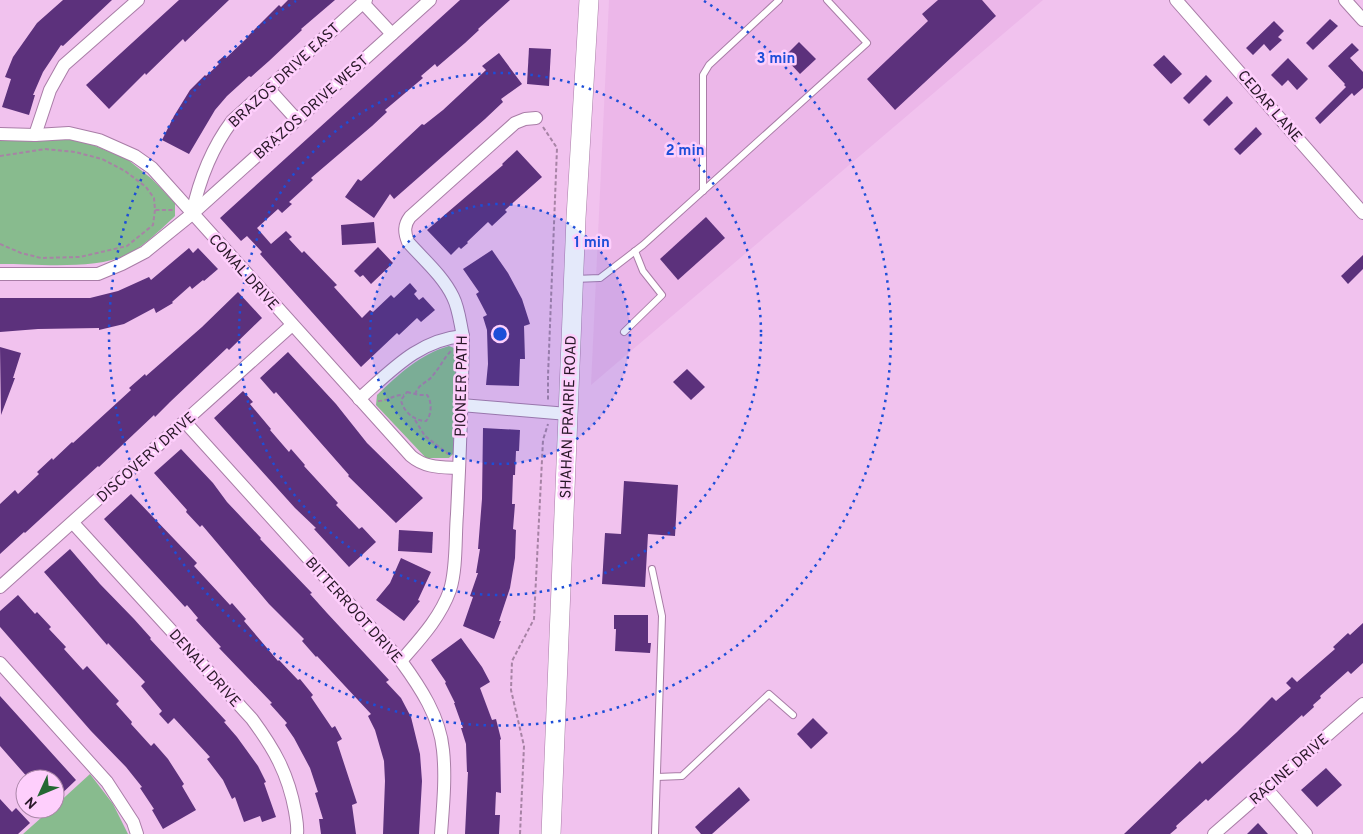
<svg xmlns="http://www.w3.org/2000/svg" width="1363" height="834" font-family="Overpass,sans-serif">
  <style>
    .built { fill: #ecb7e9 }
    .green { fill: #88bb8e }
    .building { fill: #5c317c }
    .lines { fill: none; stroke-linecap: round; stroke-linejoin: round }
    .lane-casing { stroke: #a97da7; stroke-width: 8 }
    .street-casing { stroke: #a97da7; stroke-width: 14 }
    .secondary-casing { stroke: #a97da7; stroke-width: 20 }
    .path { stroke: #a783a5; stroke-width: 2; stroke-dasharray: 4 2.5; stroke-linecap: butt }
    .lane { stroke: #fff; stroke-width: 6 }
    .street { stroke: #fff; stroke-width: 12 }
    .secondary { stroke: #fff; stroke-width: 19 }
    .ring { fill: none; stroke: #1d4ed8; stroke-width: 2.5; stroke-dasharray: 2.5 5 }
    .labels { text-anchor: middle; stroke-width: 5; stroke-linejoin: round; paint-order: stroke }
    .street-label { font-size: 15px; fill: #291828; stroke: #fecffc }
    .centre { fill: #1d4ed8; stroke: #fecffc; stroke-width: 2.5 }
    .ring-label { font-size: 15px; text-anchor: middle; font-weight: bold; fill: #1d4ed8; stroke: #fecffc; stroke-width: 5; stroke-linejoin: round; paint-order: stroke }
  </style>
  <rect width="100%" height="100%" fill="#f1c2ee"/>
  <polygon class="built" points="609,0 1043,0 591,385"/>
  <g class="green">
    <path d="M0 139H73L93 145 127 159 152 179 175 203V216C166 225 138 251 127 255 93 270 38 264 0 264Z"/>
    <path d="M449 346 459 350 453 454 449 458H426L376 405 377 395C398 375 420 354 449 346Z"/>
    <polygon points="90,774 113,804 128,834 23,834 51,809 55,809 55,806"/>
  </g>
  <g class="building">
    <polygon points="63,0 112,0 63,46 61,45 43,72 33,95 35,95 29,115 2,107 11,79 5,77 13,57 37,23"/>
    <polygon points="179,0 229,0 185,42 183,39 146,75 145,73 109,109 86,85"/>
    <polygon points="288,0 335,0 301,29 302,30 269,61 251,77 249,76 227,96 215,110 189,154 162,140 174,116 190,90 205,75 206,76 219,64 217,62 224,56 226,58 247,38 247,37 279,5 281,7"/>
    <polygon points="460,0 510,0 478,29 479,30 465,43 437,67 435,64 421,76 423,78 385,110 387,112 372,126 311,178 313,180 289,202 292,204 282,213 278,209 257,228 271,244 286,231 292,237 289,239 302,253 304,251 337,285 334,287 362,318 370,310 373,312 391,295 394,298 410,283 417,291 414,294 419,300 423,297 435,310 421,322 417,318 399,335 397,333 361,367 260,254 262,252 247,236 241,241 220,218"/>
    <polygon points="938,0 982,0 996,16 895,110 867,79 928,21 922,14"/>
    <polygon points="1330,19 1338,26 1313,50 1306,43"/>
    <polygon points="1274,21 1284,31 1278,37 1282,40 1270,51 1264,44 1253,55 1246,48"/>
    <polygon points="799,42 816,59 800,74 784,57"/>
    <polygon points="1352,43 1359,50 1350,58 1363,72 1363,88 1354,96 1352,93 1320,124 1315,118 1346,87 1344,85 1345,84 1328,66"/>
    <polygon points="529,48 551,49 549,86 527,84"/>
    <polygon points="499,53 522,84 501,99 503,102 485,119 394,199 390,194 374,218 345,197 358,179 361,181 422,124 424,125 443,110 486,70 482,66"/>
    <polygon points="1164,55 1182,74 1171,84 1153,65"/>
    <polygon points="1288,58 1308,79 1297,90 1288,80 1282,86 1271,75"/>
    <polygon points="1206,75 1212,81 1189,104 1183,98"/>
    <polygon points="1227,96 1233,103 1209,126 1203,120"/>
    <polygon points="1256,127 1262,134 1240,155 1234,149"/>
    <polygon points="517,150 542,177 505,210 507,212 492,226 488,222 467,242 468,243 461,249 459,247 451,255 427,230 503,165 502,164"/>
    <polygon points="706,217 725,238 678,280 660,259"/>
    <polygon points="374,222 376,243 342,245 341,225"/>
    <polygon points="378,247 393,263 371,284 363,275 360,277 354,271"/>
    <polygon points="189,248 193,253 198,248 218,269 204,281 203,280 192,289 190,286 172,302 173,303 156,313 154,308 124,324 99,330 99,328 38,329 0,332 0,298 90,298 118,291 149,277 151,280"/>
    <polygon points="492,250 508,273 522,299 530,324 524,326 525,359 520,359 519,386 486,385 488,364 487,330 483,317 487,315 476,294 479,292 463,269"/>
    <polygon points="1363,255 1363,269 1348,284 1341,276"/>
    <polygon points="238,292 262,318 229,350 227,348 170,402 155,417 154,415 99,467 98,466 25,533 24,532 0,554 0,504 15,490 18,494 39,474 37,472 52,458 53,460 72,442 73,443 131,390 129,388 145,374 146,376 202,327"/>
    <polygon points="0,347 21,353 13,378 15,378 1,415"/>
    <polygon points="288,352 336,404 367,443 423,498 396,523 348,476 349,475 276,392 274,394 260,378"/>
    <polygon points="687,369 705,387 691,400 673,382"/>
    <polygon points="243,391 253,402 250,404 271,429 270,430 289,452 291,449 305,465 304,466 338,503 336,505 359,529 362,527 376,542 349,567 314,529 316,528 295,508 214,418"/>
    <polygon points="483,428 520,430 519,451 516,451 515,475 513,475 512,504 515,504 513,529 516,530 515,558 510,588 499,621 501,621 494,639 463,626 473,597 470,596 478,573 476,573 480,549 478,549 482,499"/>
    <polygon points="181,449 213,483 227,502 261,538 260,539 312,593 310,594 327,613 378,668 389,680 386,682 401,698 411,717 420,754 422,781 419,834 383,834 385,781 384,761 375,730 368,716 371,714 317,656 316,657 302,641 304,639 269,604 202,525 200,527 186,512 187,510 154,473"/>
    <polygon points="624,481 678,485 675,536 648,534 645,587 602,584 605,533 621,534"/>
    <polygon points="131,494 197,563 194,566 230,605 232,603 246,619 244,621 278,661 279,660 298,680 300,679 313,695 311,697 332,728 335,726 342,739 337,742 357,803 352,805 356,834 321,834 319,819 323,819 315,793 318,792 310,768 294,738 285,725 287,723 270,704 272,703 219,648 221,647 196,620 198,618 187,605 185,607 104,519"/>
    <polygon points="399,530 433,532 432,553 398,551"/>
    <polygon points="70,549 100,584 134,619 151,638 150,639 226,721 224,722 237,737 258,766 266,782 264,783 276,817 262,822 260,816 244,822 235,797 232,799 223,780 207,759 210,757 174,718 168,724 159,714 162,711 141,686 145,682 108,643 107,645 44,572"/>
    <polygon points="401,558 431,572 418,600 420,601 404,621 376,600 390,583"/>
    <polygon points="18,595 35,614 37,612 51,627 49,629 66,647 64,649 83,670 87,666 119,701 116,704 132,722 131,724 151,746 154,743 168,759 184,784 182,786 196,810 163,829 152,810 154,809 140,788 142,787 126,767 91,731 0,627 0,611"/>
    <polygon points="614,615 648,615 648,643 651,643 650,653 615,651 616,629 614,629"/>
    <polygon points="1363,623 1363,663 1351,674 1348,671 1320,696 1321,698 1313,705 1314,707 1303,717 1302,715 1208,801 1206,799 1176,826 1177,828 1170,834 1124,834 1200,761 1202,764 1237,732 1272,697 1276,701 1291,688 1286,683 1292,677 1297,682 1335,649 1333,647 1348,633 1350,635"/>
    <polygon points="461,638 482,667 490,682 480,688 492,720 496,719 501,739 500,740 501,793 496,792 495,815 500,815 499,834 465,834 468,772 467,772 466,744 461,728 463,728 454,703 455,703 445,683 446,682 431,660"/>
    <polygon points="0,696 76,780 55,800 55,779 29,779 0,746"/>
    <polygon points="813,718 828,733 811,749 797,734"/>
    <polygon points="1326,768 1342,785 1317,807 1301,790"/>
    <polygon points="739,787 750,800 712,834 701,834 695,827"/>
    <polygon points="0,799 12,812 16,808 30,823 18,834 0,834"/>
    <polygon points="1258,823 1268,834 1247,834"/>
  </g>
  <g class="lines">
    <defs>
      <g id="lane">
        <polyline points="703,191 703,75 709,65 779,0"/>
        <polyline points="574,279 600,278 643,245 867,43 827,0"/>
        <polyline points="624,332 662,295 643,271 635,251"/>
        <polyline points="652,569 662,616 655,834"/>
        <polyline points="657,777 682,776 769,694 793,715"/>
      </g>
      <g id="street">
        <polyline points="1176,0 1363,213"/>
        <polyline points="1345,0 1363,20"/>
        <polyline points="363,3 392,34"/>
        <polyline points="268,88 297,120"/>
        <path d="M0 134 35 135 69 133 99 140 135 156 152 168 411 456C425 468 441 467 459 468"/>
        <polyline points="35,135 50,90 64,65 138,0"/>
        <path d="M192 214C199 181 211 149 232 121L366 0"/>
        <polyline points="0,274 98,274 122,264 145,252 192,214 430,0"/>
        <path d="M359 399C391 371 418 340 463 336"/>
        <polyline points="461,405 568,414"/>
        <path d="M185 422 401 661C420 687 440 717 443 750 446 778 443 806 441 834"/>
        <path d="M73 523 252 719C274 749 288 773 295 811 296 818 298 826 297 834"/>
        <polyline points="0,587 292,325"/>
        <path d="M401 661C420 639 440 618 450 590 457 568 455 537 457 514 460 455 462 395 463 336 460 323 459 309 453 297 443 276 423 259 408 242 404 232 404 225 410 217L515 123 525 119 536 118"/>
        <polyline points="0,663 107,782 133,822 137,834"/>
        <polyline points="1266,788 1306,834"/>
        <polyline points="1214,834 1363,704"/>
      </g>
      <polyline id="secondary" points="551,834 576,218 589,0"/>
    </defs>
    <use href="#lane" class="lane-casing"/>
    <use href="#street" class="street-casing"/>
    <use href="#secondary" class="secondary-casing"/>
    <g class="path">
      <polyline points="543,127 557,148 548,376 548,400"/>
      <polyline points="0,156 45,149 75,152 102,159 125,171 146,187 154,198 155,210 173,210"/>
      <polyline points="0,244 21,253 41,258 80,257 127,246 153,225 155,210"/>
      <path d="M407 392 419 395H427C432 401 432 415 426 421 414 421 403 411 401 400Z"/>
      <path d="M415 394C420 382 427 384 434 374 440 367 444 358 451 351"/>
      <path d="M378 401C388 401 395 394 404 395"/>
      <polyline points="415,420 425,436 448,454"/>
      <polyline points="520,834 524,746 511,690 512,661 534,619 543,440 548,424"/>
    </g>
    <use href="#lane" class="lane"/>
    <use href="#street" class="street"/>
    <use href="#secondary" class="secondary"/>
  </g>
  <circle cx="500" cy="334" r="130" fill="#1d4ed8" fill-opacity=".12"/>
  <g class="ring">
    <circle cx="500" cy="334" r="130"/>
    <circle cx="500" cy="334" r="261"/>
    <path d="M704 1A391 391 0 1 1 296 1"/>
  </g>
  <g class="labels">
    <g class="street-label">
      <text transform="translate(284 75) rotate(-43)" y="5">BRAZOS DRIVE EAST</text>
      <text transform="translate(1270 106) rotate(49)" y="5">CEDAR LANE</text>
      <text transform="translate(311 107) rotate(-42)" y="5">BRAZOS DRIVE WEST</text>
      <text transform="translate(244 272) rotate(48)" y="5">COMAL DRIVE</text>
      <text transform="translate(461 386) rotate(-89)" y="5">PIONEER PATH</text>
      <text transform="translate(568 417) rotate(-88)" y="5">SHAHAN PRAIRIE ROAD</text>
      <text transform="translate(146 457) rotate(-42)" y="5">DISCOVERY DRIVE</text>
      <text transform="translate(354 610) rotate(48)" y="5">BITTERROOT DRIVE</text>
      <text transform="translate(205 668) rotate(48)" y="5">DENALI DRIVE</text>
      <text transform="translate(1289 769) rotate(-41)" y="5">RACINE DRIVE</text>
    </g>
  </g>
  <circle cx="500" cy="334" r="8" class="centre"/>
  <g class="ring-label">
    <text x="776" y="63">3 min</text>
    <text x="685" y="155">2 min</text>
    <text x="592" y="247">1 min</text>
  </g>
  <g transform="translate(40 794) rotate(226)"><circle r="24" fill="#fecffc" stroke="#a986a7"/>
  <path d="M0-4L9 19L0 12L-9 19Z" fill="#246833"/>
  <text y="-8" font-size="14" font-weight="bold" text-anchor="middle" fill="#291828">N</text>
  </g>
</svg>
